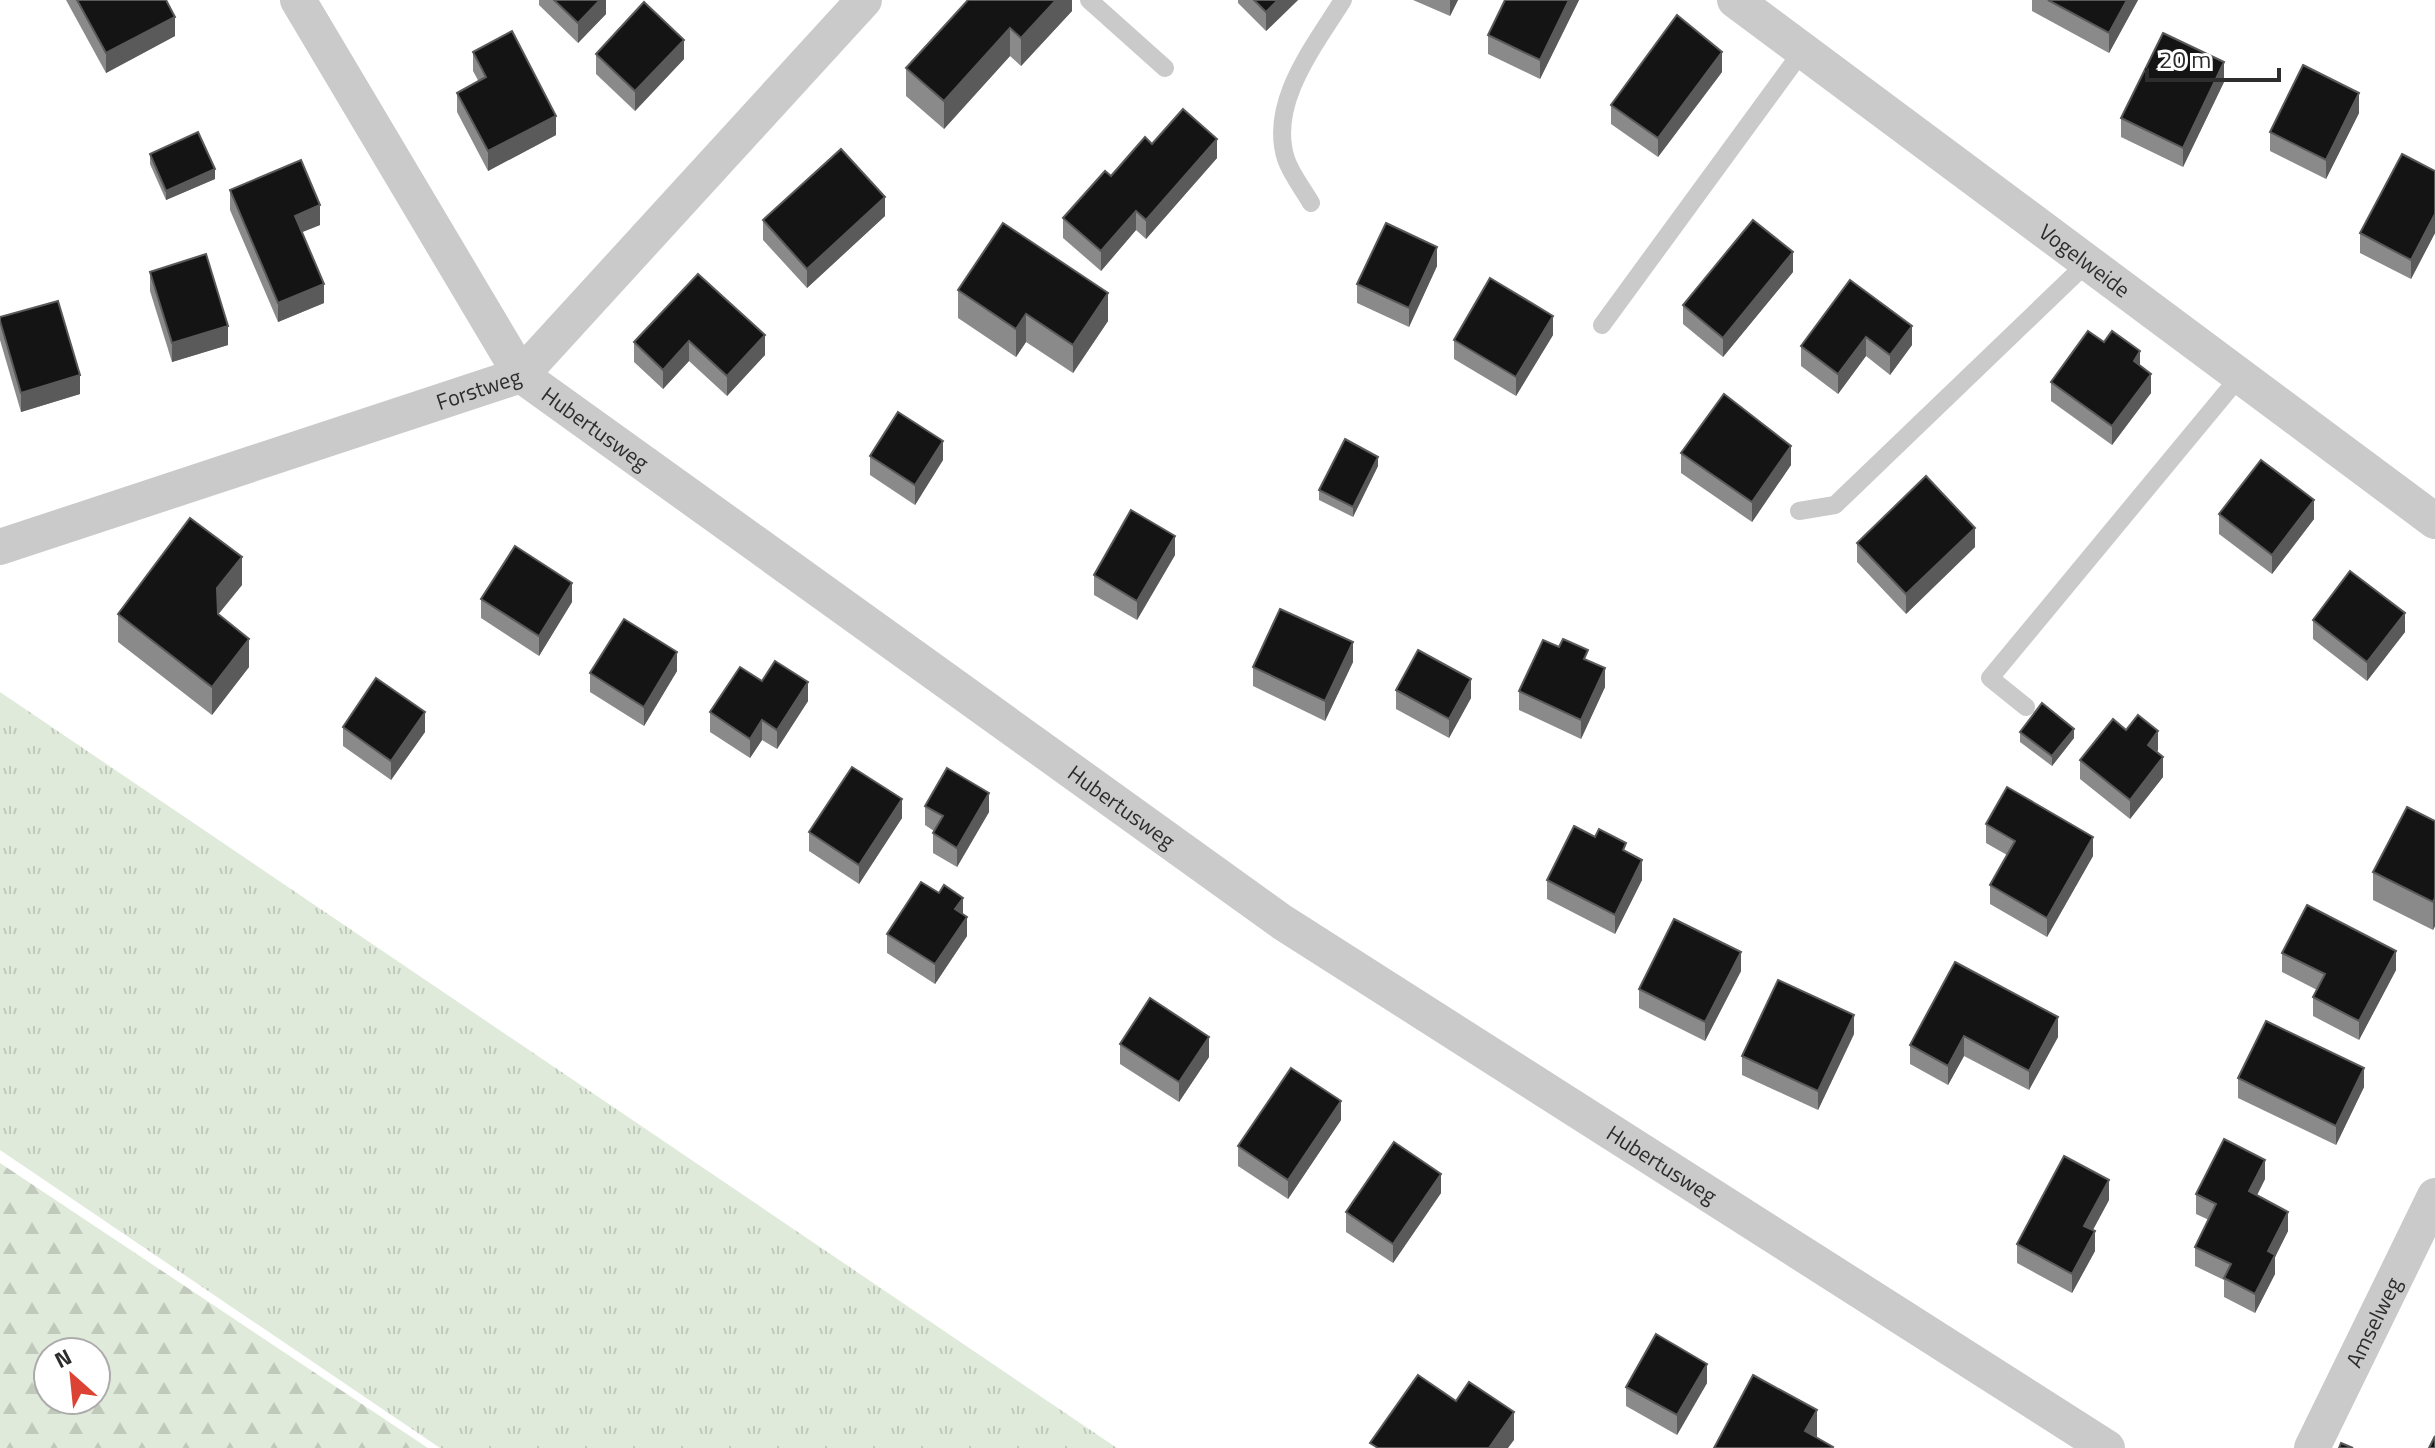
<svg xmlns="http://www.w3.org/2000/svg" width="2435" height="1448" font-family="'Titillium Web',sans-serif">
  <style>
    .grass { fill: url(#grass-tufts) }
    .forest { fill: url(#forest-firs); fill-rule: evenodd }
    .lines { fill: none; stroke-linecap: round; stroke-linejoin: round }
    .lane { stroke: #cacaca; stroke-width: 18 }
    .street { stroke: #cacaca; stroke-width: 36 }
    .wall { fill: #8a8a8a }
    .shaded-wall { fill: #5a5a5a }
    .building { fill: #141414; stroke: #5a5a5a; stroke-width: 2 }
    .labels { text-anchor: middle; stroke-width: 8; stroke-linejoin: round; paint-order: stroke }
    .street-label { font-size: 22px; fill: #2d2d2d; stroke: #fff }
  </style>
  <defs>
    <pattern id="grass-tufts" width="24" height="20" patternUnits="userSpaceOnUse" patternTransform="scale(2)"><rect width="24" height="20" fill="#e0eadb"/><path d="M3 7l-1-3M5 7V3M7 7l1-3M15 17l-1-3M17 17v-4M19 17l1-3" fill="none" stroke="#c0c9bc"/></pattern>
    <pattern id="forest-firs" width="22" height="20" patternUnits="userSpaceOnUse" patternTransform="scale(2)"><rect width="22" height="20" fill="#e0eadb"/><path d="M5 1l3.5 6h-7zM16 11l3.5 6h-7z" fill="#c0c9bc"/></pattern>
  </defs>
  <rect width="100%" height="100%" fill="#fff"/>
  <polygon class="grass" points="0,692 1117,1448 440,1448 0,1150"/>
  <path class="forest" d="M0 1163 428 1448H0ZM48 1352H96V1400H48Z"/>
  <g class="lines">
    <g class="lane">
      <polyline points="1089,0 1165,68"/>
      <path d="M1311 203C1303 189 1291 174 1286 159 1268 103 1315 45 1343 0"/>
      <polyline points="1602,325 1803,50"/>
      <polyline points="1799,511 1835,505 2088,262"/>
      <polyline points="2026,707 1990,678 2240,376"/>
    </g>
    <g class="street">
      <path id="s1" d="M298 0 521 375 1282 922 2107 1448"/>
      <path id="s2" d="M1735 0 2435 521"/>
      <path id="s3" d="M0 547 521 375 864 0"/>
      <path id="s4" d="M2312 1448 2435 1196"/>
    </g>
  </g>
  <g class="wall">
    <polygon points="66,0 166,0 175,36 106,73"/>
    <polygon points="539,0 606,0 606,14 578,43 539,5"/>
    <polygon points="1072,0 1072,11 1021,66 1010,56 944,129 906,96 906,68 984,1"/>
    <polygon points="1238,0 1298,0 1266,31 1238,3"/>
    <polygon points="1413,0 1458,0 1450,16"/>
    <polygon points="1505,0 1579,0 1540,79 1488,54 1488,35"/>
    <polygon points="2032,0 2138,0 2109,53 2032,11"/>
    <polygon points="473,52 556,135 488,171 457,112 457,93 479,82 473,71"/>
    <polygon points="596,54 684,59 635,111 596,74"/>
    <polygon points="1722,72 1658,157 1611,124 1611,105"/>
    <polygon points="2224,82 2183,167 2121,137 2121,118"/>
    <polygon points="2359,113 2326,179 2270,151 2270,132"/>
    <polygon points="1152,144 1217,158 1146,239 1136,230 1101,271 1063,238 1063,218 1111,176"/>
    <polygon points="150,154 215,179 166,200 150,164"/>
    <polygon points="2435,171 2435,233 2411,279 2360,253 2360,233"/>
    <polygon points="230,190 320,225 302,232 324,303 278,322 230,210"/>
    <polygon points="885,216 807,288 763,240 763,220"/>
    <polygon points="1437,266 1409,327 1357,303 1357,284"/>
    <polygon points="150,272 228,345 172,362 150,291"/>
    <polygon points="1793,272 1723,357 1683,324 1683,305"/>
    <polygon points="698,274 765,355 727,396 689,361 663,389 634,362 634,342"/>
    <polygon points="1850,280 1912,345 1890,375 1866,356 1838,394 1801,366 1801,346"/>
    <polygon points="958,290 1108,321 1073,373 1026,342 1016,357 958,318"/>
    <polygon points="0,317 80,394 21,412 0,340"/>
    <polygon points="1553,335 1516,396 1454,359 1454,340"/>
    <polygon points="2104,342 2140,366 2151,393 2112,445 2051,401 2051,382"/>
    <polygon points="1681,453 1791,465 1752,522 1681,473"/>
    <polygon points="870,456 943,460 915,505 870,475"/>
    <polygon points="1378,466 1353,517 1319,500 1319,490"/>
    <polygon points="2219,514 2314,519 2272,574 2219,534"/>
    <polygon points="1857,543 1975,547 1906,614 1857,562"/>
    <polygon points="1175,555 1137,620 1094,595 1094,575"/>
    <polygon points="242,585 218,614 249,667 212,715 118,642 118,614"/>
    <polygon points="481,599 572,602 539,656 481,618"/>
    <polygon points="2313,620 2405,632 2367,681 2313,639"/>
    <polygon points="1588,660 1605,687 1581,739 1519,710 1519,691"/>
    <polygon points="1353,662 1325,721 1253,686 1253,667"/>
    <polygon points="677,671 644,726 590,692 590,673"/>
    <polygon points="762,681 808,701 777,749 762,740 750,758 710,732 710,712"/>
    <polygon points="1396,690 1471,698 1449,738 1396,709"/>
    <polygon points="343,727 425,732 391,780 343,746"/>
    <polygon points="2126,730 2158,750 2157,752 2163,777 2130,819 2080,779 2080,760"/>
    <polygon points="2020,732 2074,738 2052,766 2020,742"/>
    <polygon points="925,806 989,812 957,867 933,853 933,833 934,831 925,825"/>
    <polygon points="902,818 859,884 809,851 809,832"/>
    <polygon points="2435,821 2435,926 2433,930 2373,900 2373,872"/>
    <polygon points="1986,824 2093,856 2047,937 1990,904 1990,885 2007,855 1986,843"/>
    <polygon points="1626,852 1642,880 1615,934 1547,899 1547,880"/>
    <polygon points="963,914 967,936 935,984 887,953 887,934"/>
    <polygon points="2282,953 2396,970 2359,1040 2313,1016 2313,997 2317,990 2282,972"/>
    <polygon points="1955,962 2058,1037 2029,1090 1964,1056 1948,1085 1910,1064 1910,1045"/>
    <polygon points="1741,971 1705,1041 1639,1008 1639,989"/>
    <polygon points="1854,1034 1818,1110 1742,1075 1742,1056"/>
    <polygon points="1120,1044 1209,1057 1179,1102 1120,1064"/>
    <polygon points="2238,1078 2364,1087 2336,1145 2238,1098"/>
    <polygon points="1341,1120 1288,1199 1238,1166 1238,1146"/>
    <polygon points="2265,1179 2257,1195 2288,1231 2275,1257 2275,1274 2255,1313 2224,1297 2224,1280 2195,1266 2195,1247 2209,1220 2196,1214 2196,1194"/>
    <polygon points="1441,1193 1393,1263 1346,1232 1346,1212"/>
    <polygon points="2109,1200 2093,1230 2095,1251 2072,1293 2017,1263 2017,1244"/>
    <polygon points="1707,1383 1677,1435 1626,1406 1626,1387"/>
  </g>
  <g class="shaded-wall">
    <polygon points="597,0 606,0 606,14 578,43 578,23"/>
    <polygon points="1056,0 1072,0 1072,11 1021,66 1021,38"/>
    <polygon points="1278,0 1298,0 1266,31 1266,12"/>
    <polygon points="1450,0 1458,0 1450,16"/>
    <polygon points="1569,0 1579,0 1540,79 1540,60"/>
    <polygon points="2127,0 2138,0 2109,53 2109,33"/>
    <polygon points="175,17 175,36 106,73 106,53"/>
    <polygon points="1010,28 1010,56 944,129 944,101"/>
    <polygon points="684,40 684,59 635,111 635,91"/>
    <polygon points="1722,52 1722,72 1658,157 1658,138"/>
    <polygon points="2224,62 2224,82 2183,167 2183,148"/>
    <polygon points="2359,93 2359,113 2326,179 2326,160"/>
    <polygon points="556,116 556,135 488,171 488,151"/>
    <polygon points="1217,139 1217,158 1146,239 1146,220"/>
    <polygon points="215,169 215,179 166,200 166,191"/>
    <polygon points="885,197 885,216 807,288 807,269"/>
    <polygon points="320,205 320,225 295,235 295,216"/>
    <polygon points="1136,211 1136,230 1101,271 1101,251"/>
    <polygon points="2435,214 2435,233 2411,279 2411,260"/>
    <polygon points="1437,247 1437,266 1409,327 1409,308"/>
    <polygon points="1793,252 1793,272 1723,357 1723,338"/>
    <polygon points="324,284 324,303 278,322 278,303"/>
    <polygon points="1108,293 1108,321 1073,373 1073,345"/>
    <polygon points="1026,314 1026,342 1016,357 1016,329"/>
    <polygon points="1553,316 1553,335 1516,396 1516,377"/>
    <polygon points="228,326 228,345 172,362 172,343"/>
    <polygon points="1912,326 1912,345 1890,375 1890,355"/>
    <polygon points="765,335 765,355 727,396 727,376"/>
    <polygon points="1866,337 1866,356 1838,394 1838,374"/>
    <polygon points="689,341 689,361 663,389 663,370"/>
    <polygon points="2140,351 2140,371 2134,361"/>
    <polygon points="2151,374 2151,393 2112,445 2112,426"/>
    <polygon points="80,375 80,394 21,412 21,393"/>
    <polygon points="943,441 943,460 915,505 915,485"/>
    <polygon points="1791,446 1791,465 1752,522 1752,502"/>
    <polygon points="1378,457 1378,466 1353,517 1353,507"/>
    <polygon points="2314,500 2314,519 2272,574 2272,555"/>
    <polygon points="1975,528 1975,547 1906,614 1906,594"/>
    <polygon points="1175,536 1175,555 1137,620 1137,601"/>
    <polygon points="242,557 242,585 217,616 217,588"/>
    <polygon points="572,583 572,602 539,656 539,636"/>
    <polygon points="2405,613 2405,632 2367,681 2367,662"/>
    <polygon points="249,639 249,667 212,715 212,687"/>
    <polygon points="1353,642 1353,662 1325,721 1325,701"/>
    <polygon points="677,652 677,671 644,726 644,707"/>
    <polygon points="1605,668 1605,687 1581,739 1581,720"/>
    <polygon points="1471,679 1471,698 1449,738 1449,719"/>
    <polygon points="808,682 808,701 777,749 777,730"/>
    <polygon points="425,712 425,732 391,780 391,761"/>
    <polygon points="762,720 762,740 750,758 750,739"/>
    <polygon points="2074,729 2074,738 2052,766 2052,756"/>
    <polygon points="2158,731 2158,750 2148,764 2148,745"/>
    <polygon points="2163,757 2163,777 2130,819 2130,800"/>
    <polygon points="989,793 989,812 957,867 957,848"/>
    <polygon points="902,799 902,818 859,884 859,865"/>
    <polygon points="2093,837 2093,856 2047,937 2047,918"/>
    <polygon points="1642,860 1642,880 1615,934 1615,915"/>
    <polygon points="963,898 963,917 955,909"/>
    <polygon points="2435,898 2435,926 2433,930 2433,902"/>
    <polygon points="967,917 967,936 935,984 935,964"/>
    <polygon points="2396,951 2396,970 2359,1040 2359,1021"/>
    <polygon points="1741,952 1741,971 1705,1041 1705,1022"/>
    <polygon points="1854,1015 1854,1034 1818,1110 1818,1091"/>
    <polygon points="2058,1017 2058,1037 2029,1090 2029,1071"/>
    <polygon points="1964,1036 1964,1056 1948,1085 1948,1066"/>
    <polygon points="1209,1037 1209,1057 1179,1102 1179,1082"/>
    <polygon points="2364,1068 2364,1087 2336,1145 2336,1126"/>
    <polygon points="1341,1101 1341,1120 1288,1199 1288,1180"/>
    <polygon points="2265,1160 2265,1179 2249,1211 2249,1191"/>
    <polygon points="1441,1174 1441,1193 1393,1263 1393,1244"/>
    <polygon points="2109,1180 2109,1200 2084,1246 2084,1226"/>
    <polygon points="2288,1212 2288,1231 2275,1257 2275,1274 2255,1313 2255,1294 2268,1251"/>
    <polygon points="2095,1231 2095,1251 2072,1293 2072,1274"/>
    <polygon points="1707,1364 1707,1383 1677,1435 1677,1415"/>
    <polygon points="1817,1410 1817,1438 1805,1431"/>
    <polygon points="1514,1412 1514,1440 1508,1448 1489,1448"/>
  </g>
  <g class="building">
    <polygon points="77,0 166,0 175,17 106,53"/>
    <polygon points="554,0 600,0 578,23"/>
    <polygon points="968,0 1056,0 1021,38 1010,28 944,101 906,68"/>
    <polygon points="1254,0 1278,0 1266,12"/>
    <polygon points="1505,0 1569,0 1540,60 1488,35"/>
    <polygon points="2048,0 2127,0 2109,33"/>
    <polygon points="644,2 684,40 635,91 596,54"/>
    <polygon points="1677,15 1722,52 1658,138 1611,105"/>
    <polygon points="512,31 556,116 488,151 457,93 486,77 473,52"/>
    <polygon points="2163,33 2224,62 2183,148 2121,118"/>
    <polygon points="2303,65 2359,93 2326,160 2270,132"/>
    <polygon points="1183,109 1217,139 1146,220 1136,211 1101,251 1063,218 1105,171 1111,176 1145,137 1152,144"/>
    <polygon points="198,132 215,169 166,191 150,154"/>
    <polygon points="841,149 885,197 807,269 763,220"/>
    <polygon points="2402,154 2435,171 2435,214 2411,260 2360,233"/>
    <polygon points="301,160 320,205 295,216 324,284 278,303 230,190"/>
    <polygon points="1753,220 1793,252 1723,338 1683,305"/>
    <polygon points="1003,223 1108,293 1073,345 1026,314 1016,329 958,290"/>
    <polygon points="1386,223 1437,247 1409,308 1357,284"/>
    <polygon points="206,254 228,326 172,343 150,272"/>
    <polygon points="698,274 765,335 727,376 689,341 663,370 634,342"/>
    <polygon points="1490,278 1553,316 1516,377 1454,340"/>
    <polygon points="1850,280 1912,326 1890,355 1866,337 1838,374 1801,346"/>
    <polygon points="58,301 80,375 21,393 0,321 0,317"/>
    <polygon points="2088,331 2104,342 2112,331 2140,351 2134,361 2151,374 2112,426 2051,382"/>
    <polygon points="1724,394 1791,446 1752,502 1681,453"/>
    <polygon points="898,412 943,441 915,485 870,456"/>
    <polygon points="1345,439 1378,457 1353,507 1319,490"/>
    <polygon points="2261,460 2314,500 2272,555 2219,514"/>
    <polygon points="1926,476 1975,528 1906,594 1857,543"/>
    <polygon points="1131,510 1175,536 1137,601 1094,575"/>
    <polygon points="190,518 242,557 217,588 218,614 249,639 212,687 118,614"/>
    <polygon points="515,546 572,583 539,636 481,599"/>
    <polygon points="2350,571 2405,613 2367,662 2313,620"/>
    <polygon points="1280,609 1353,642 1325,701 1253,667"/>
    <polygon points="624,619 677,652 644,707 590,673"/>
    <polygon points="1563,639 1588,650 1584,659 1605,668 1581,720 1519,691 1543,640 1559,647"/>
    <polygon points="1418,650 1471,679 1449,719 1396,690"/>
    <polygon points="775,661 808,682 777,730 762,720 750,739 710,712 740,667 762,681"/>
    <polygon points="376,678 425,712 391,761 343,727"/>
    <polygon points="2042,703 2074,729 2052,756 2020,732"/>
    <polygon points="2138,715 2158,731 2148,745 2163,757 2130,800 2080,760 2113,719 2126,730"/>
    <polygon points="852,767 902,799 859,865 809,832"/>
    <polygon points="947,768 989,793 957,848 933,833 943,816 925,806"/>
    <polygon points="2007,787 2093,837 2047,918 1990,885 2015,841 1986,824"/>
    <polygon points="2407,807 2435,821 2435,898 2433,902 2373,872"/>
    <polygon points="1574,826 1595,837 1599,829 1626,843 1623,850 1642,860 1615,915 1547,880"/>
    <polygon points="921,882 939,893 944,885 963,898 955,909 967,917 935,964 887,934"/>
    <polygon points="2307,905 2396,951 2359,1021 2313,997 2325,974 2282,953"/>
    <polygon points="1674,919 1741,952 1705,1022 1639,989"/>
    <polygon points="1955,962 2058,1017 2029,1071 1964,1036 1948,1066 1910,1045"/>
    <polygon points="1778,980 1854,1015 1818,1091 1742,1056"/>
    <polygon points="1150,998 1209,1037 1179,1082 1120,1044"/>
    <polygon points="2266,1021 2364,1068 2336,1126 2238,1078"/>
    <polygon points="1291,1068 1341,1101 1288,1180 1238,1146"/>
    <polygon points="2224,1139 2265,1160 2249,1191 2288,1212 2268,1251 2275,1255 2255,1294 2224,1278 2231,1264 2195,1247 2216,1204 2196,1194"/>
    <polygon points="1394,1142 1441,1174 1393,1244 1346,1212"/>
    <polygon points="2064,1156 2109,1180 2084,1226 2095,1231 2072,1274 2017,1244"/>
    <polygon points="1656,1334 1707,1364 1677,1415 1626,1387"/>
    <polygon points="1418,1375 1456,1401 1469,1382 1514,1412 1489,1448 1378,1448 1370,1443"/>
    <polygon points="1753,1375 1817,1410 1805,1431 1833,1447 1832,1448 1714,1448"/>
    <polygon points="2435,1436 2435,1448 2429,1448"/>
    <polygon points="2341,1443 2353,1448 2339,1448"/>
  </g>
  <g class="labels">
    <g class="street-label">
      <text dy="8" stroke="none"><textPath href="#s2" startOffset="436">Vogelweide</textPath></text>
      <text dy="8" stroke="none"><textPath href="#s3" startOffset="504">Forstweg</textPath></text>
      <text dy="8" stroke="none"><textPath href="#s1" startOffset="528">Hubertusweg</textPath></text>
      <text dy="8" stroke="none"><textPath href="#s1" startOffset="1176">Hubertusweg</textPath></text>
      <text dy="8" stroke="none"><textPath href="#s1" startOffset="1824">Hubertusweg</textPath></text>
      <text dy="8" stroke="none"><textPath href="#s4" startOffset="140">Amselweg</textPath></text>
    </g>
  </g>
  <g transform="translate(72 1376) rotate(333)"><circle r="38" fill="#ffffff" stroke="#ababab" stroke-width="2"/>
  <path d="M0-6L14 30L0 20L-14 30Z" fill="#dd4335"/>
  <text y="-12" font-size="22" font-weight="bold" text-anchor="middle" fill="#2d2d2d">N</text>
  </g>
  <path d="M2147 68v12h132v-12" fill="none" stroke="#2d2d2d" stroke-width="4"/>
  <text x="2159" y="68" font-size="24" fill="#2d2d2d" stroke="#ffffff" stroke-width="6" paint-order="stroke">20 m</text>
</svg>
